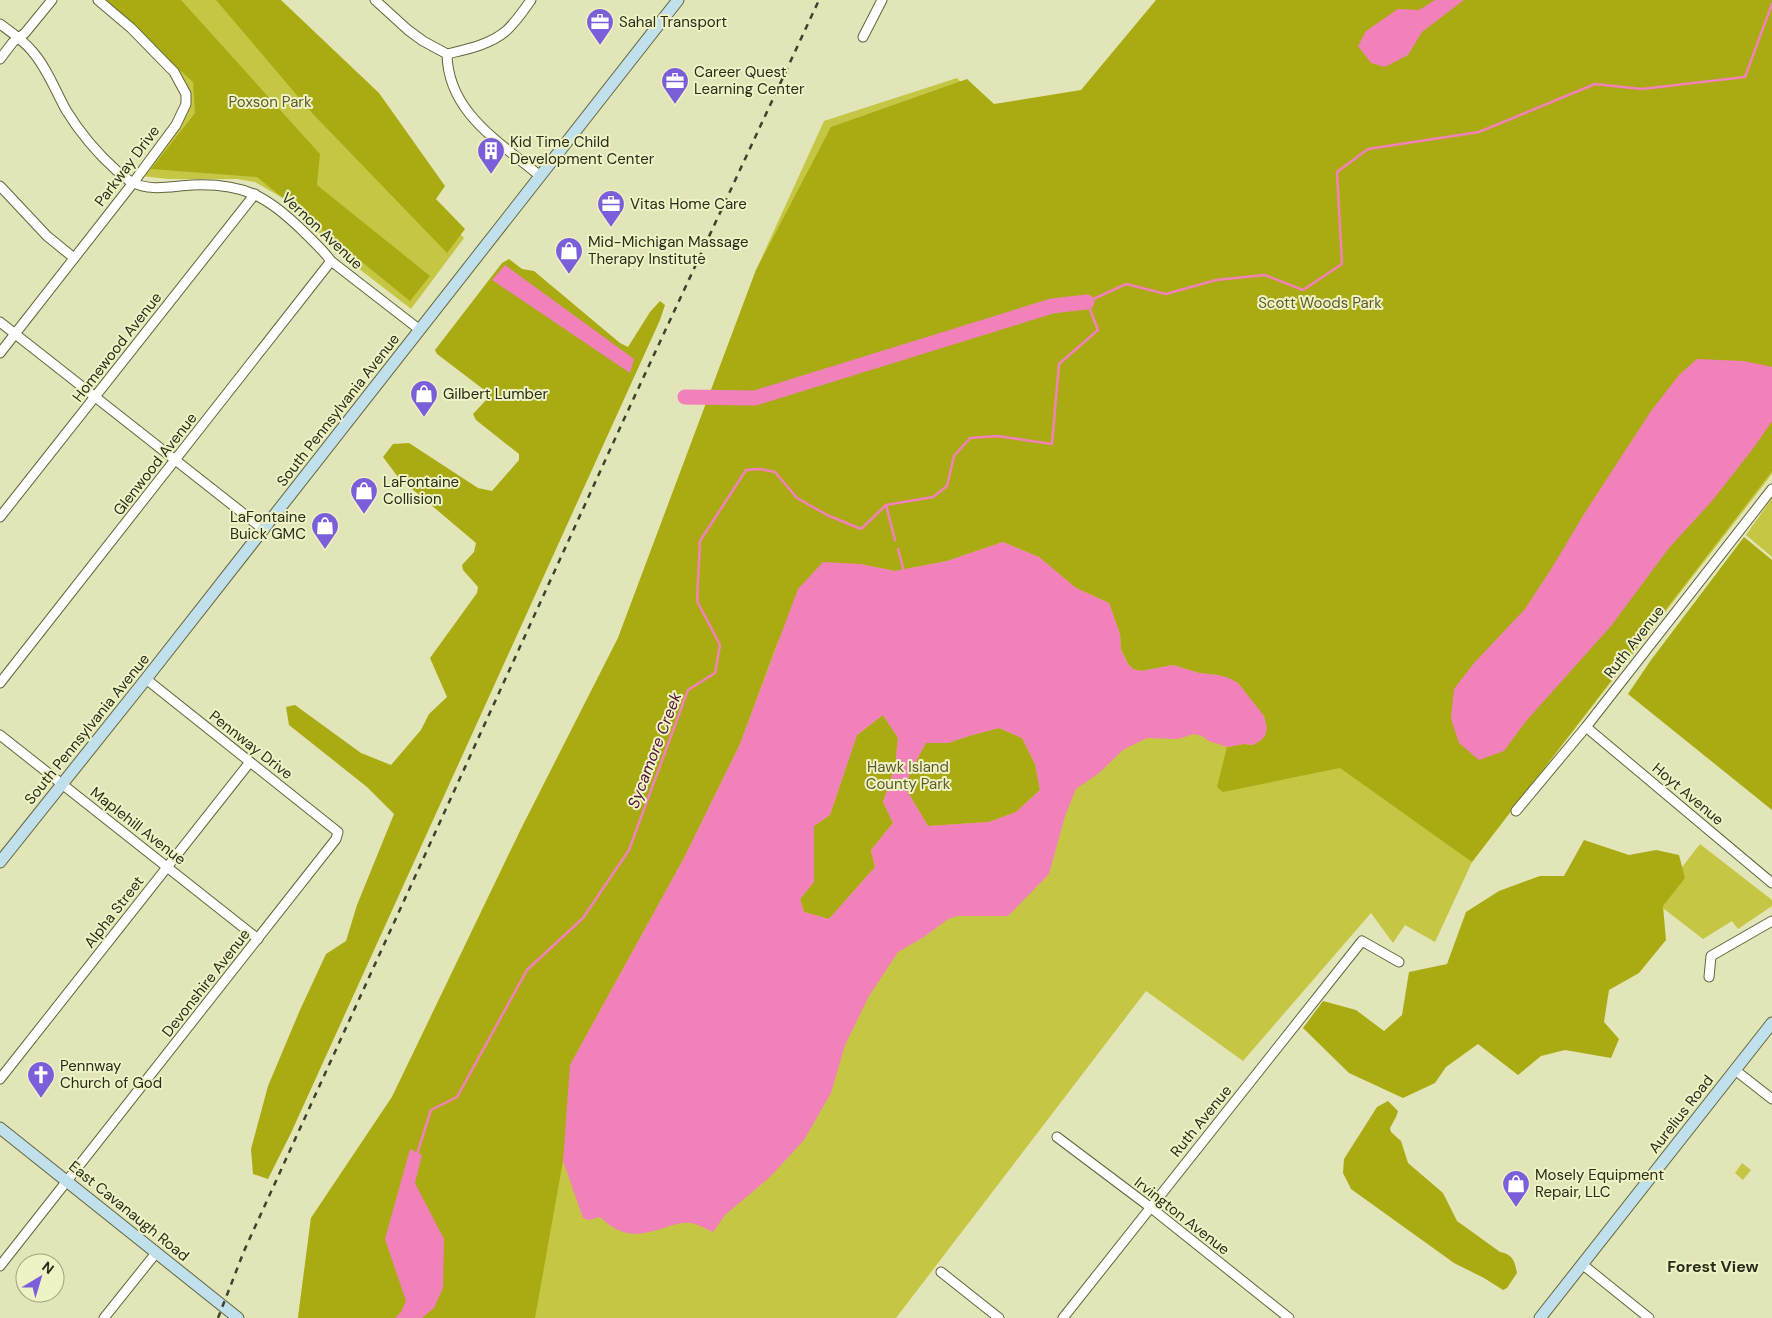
<svg xmlns="http://www.w3.org/2000/svg" width="1772" height="1318" font-family="'DM Sans',sans-serif">
  <style>
    .green { fill: #c5c744 }
    .forest { fill: #aaab13 }
    .water { fill: #f280b9; fill-rule: evenodd }
    .lines { fill: none; stroke-linecap: round; stroke-linejoin: round }
    .stream { stroke: #f280b9; stroke-width: 2.5 }
    .river { stroke: #f280b9; stroke-width: 15 }
    .street-casing { stroke: #63653c; stroke-width: 11 }
    .secondary-casing { stroke: #63653c; stroke-width: 13 }
    .street { stroke: #fff; stroke-width: 9 }
    .secondary { stroke: #c0e0ec; stroke-width: 11 }
    .rail { stroke: #40412c; stroke-width: 2.5; stroke-dasharray: 6 6; stroke-linecap: butt }
    .labels { text-anchor: middle; stroke-width: 4; stroke-linejoin: round; paint-order: stroke }
    .poi-label { font-size: 15px; fill: #2a2b19; stroke: #eff2c4; text-anchor: start }
    .park-label { font-size: 15px; fill: #5a5b27; stroke: #eff2c4 }
    .street-label { font-size: 15px; fill: #2a2b19; stroke: #eff2c4 }
    .water-label { font-size: 16px; font-style: italic; fill: #530d36; stroke: #eff2c4 }
    .neighbourhood-label { font-size: 16px; font-weight: bold; fill: #2a2b19; stroke: #eff2c4 }
  </style>
  <rect width="100%" height="100%" fill="#e2e5b7"/>
  <g class="green">
    <path d="M101 0H276L429 203 464 238 411 309 340 254 286 200 255 182 237 179H168L141 176C151 164 187 120 189 108 191 94 187 86 179 75Z"/>
    <polygon points="1772,0 1772,474 1472,862 1435,942 1405,925 1393,943 1371,913 1243,1061 1146,991 896,1318 298,1318 311,1218 392,1097 521,829 618,638 756,270 824,121 957,78 988,112"/>
    <polygon points="1772,498 1772,557 1746,535"/>
    <polygon points="1700,844 1772,900 1772,906 1738,929 1732,921 1703,939 1655,902"/>
    <polygon points="1742,1163 1751,1170 1743,1180 1735,1173"/>
  </g>
  <g class="forest">
    <polygon points="101,0 181,0 320,154 317,185 430,276 410,301 257,177 151,169 195,113 193,82"/>
    <polygon points="216,0 281,0 379,93 445,186 436,199 465,229 447,253 312,113"/>
    <polygon points="1156,0 1772,0 1772,471 1472,862 1340,768 1223,792 1217,787 1227,747 1244,744 1253,745 1267,728 1264,717 1238,683 1218,675 1199,673 1173,665 1141,671 1133,669 1128,664 1121,649 1120,634 1109,603 1076,588 1039,557 1003,542 947,561 895,571 860,564 778,641 740,744 684,858 575,1056 563,1161 535,1318 298,1318 311,1218 392,1097 521,829 618,638 756,270 831,127 967,79 994,104 1081,90"/>
    <polygon points="509,259 522,269 534,271 620,343 628,347 650,312 660,301 665,305 660,320 291,1133 268,1179 253,1174 251,1149 268,1086 300,1010 326,954 346,941 357,905 394,814 367,787 289,725 286,707 295,705 361,753 391,765 421,730 429,714 447,697 430,658 477,593 478,587 463,570 462,565 474,552 476,543 398,477 383,457 393,444 409,443 478,488 492,491 519,460 519,454 476,420 473,414 488,398 487,392 437,354 435,350 502,263"/>
    <polygon points="1744,537 1772,560 1772,810 1628,694 1651,660"/>
    <polygon points="883,715 898,738 895,767 883,802 893,823 871,850 875,867 829,919 804,912 800,899 814,882 814,826 830,815 857,735"/>
    <polygon points="999,728 1022,738 1035,764 1040,790 1016,812 989,822 928,826 906,789 910,772 926,743 948,743 969,736"/>
    <polygon points="1584,840 1629,855 1656,850 1679,855 1685,878 1663,906 1666,940 1639,973 1609,990 1604,1022 1619,1039 1611,1058 1565,1050 1541,1056 1518,1075 1478,1044 1446,1067 1435,1083 1403,1098 1349,1073 1303,1028 1323,1001 1356,1010 1384,1031 1402,1015 1409,972 1447,964 1466,912 1499,891 1540,876 1564,876"/>
    <path d="M1388 1101 1398 1111 1396 1117 1390 1128 1391 1132 1401 1141 1408 1163 1443 1193 1457 1221 1500 1252C1513 1254 1515 1262 1517 1273L1507 1288 1503 1290 1484 1278 1454 1263 1351 1189 1343 1173 1344 1159 1377 1107Z"/>
  </g>
  <g class="water">
    <polygon points="1435,0 1464,0 1422,32 1408,55 1385,67 1371,63 1358,46 1366,31 1398,9 1419,10"/>
    <polygon points="505,265 634,359 630,373 492,280"/>
    <polygon points="1697,359 1744,361 1772,367 1772,421 1755,446 1712,501 1669,548 1611,626 1527,720 1504,751 1479,760 1459,743 1451,719 1454,689 1474,663 1525,609 1553,566 1584,514 1651,411 1679,375"/>
    <path d="M1003 542 1039 557 1076 588 1109 603 1120 634 1121 650 1128 664 1133 669 1141 671 1173 665 1199 673 1218 675 1229 678 1238 683 1257 707 1264 716 1267 728 1265 736 1260 741 1253 745 1244 744 1227 747 1209 741 1202 736 1194 734 1178 739 1147 738 1123 750 1099 773 1076 789 1065 816 1049 874 1008 916H958L948 919 924 937 898 952 869 996 845 1045 831 1093 804 1140 770 1177 725 1215 713 1232C706 1229 698 1224 691 1223 675 1221 664 1230 649 1232 628 1237 615 1231 600 1217L589 1220 583 1218 563 1161 570 1065 684 858 740 744 798 589 823 562 860 564 895 571 947 561ZM883 715 898 738 895 767 883 802 893 823 871 850 875 867 829 919 804 912 800 899 814 882V826L830 815 857 735ZM999 728 1022 738 1035 764 1040 790 1016 812 989 822 928 826 906 789 910 772 926 743H948L969 736Z"/>
    <polygon points="410,1149 422,1155 415,1183 444,1239 443,1288 434,1308 422,1318 395,1318 401,1312 406,1301 385,1239"/>
  </g>
  <g class="lines">
    <g class="stream">
      <polyline points="886,505 895,540"/>
      <polyline points="898,549 904,572"/>
      <polyline points="417,1154 431,1110 457,1097 527,970 583,918 629,850 688,690 715,673 720,645 697,601 700,541 746,470 760,469 775,472 797,498 827,515 861,529 886,505 933,497 947,486 954,456 970,438 997,436 1052,444 1059,364 1098,330 1087,302 1126,284 1166,294 1216,280 1265,275 1303,290 1342,264 1337,172 1368,149 1479,132 1595,84 1642,89 1745,77 1772,4"/>
    </g>
    <polyline class="river" points="685,397 755,398 1052,306 1087,302"/>
    <defs>
      <g id="street">
        <path d="M375 0 408 30 423 41 447 54C448 113 500 142 540 176"/>
        <path d="M0 24C11 32 23 40 32 51 47 68 55 90 66 110 80 133 97 153 117 171 122 174 127 180 132 182 150 192 172 186 192 185 244 183 267 196 303 231 313 241 323 250 331 261L420 330"/>
        <polyline points="863,37 882,0"/>
        <path d="M447 54C468 49 489 45 506 31 516 22 524 10 531 0"/>
        <polyline points="0,59 13,42 25,33 52,0"/>
        <polyline points="0,186 47,236 74,258"/>
        <polyline points="0,322 263,529"/>
        <polyline points="0,353 133,183 176,125 186,104 186,94 174,72 131,28 98,0"/>
        <polyline points="0,517 255,194"/>
        <polyline points="0,683 331,261"/>
        <polyline points="1586,727 1772,883"/>
        <polyline points="0,735 258,939"/>
        <polyline points="1516,811 1586,727 1772,489"/>
        <polyline points="1709,977 1711,956 1772,921"/>
        <polyline points="1735,1070 1772,1099"/>
        <polyline points="0,1079 250,762"/>
        <polyline points="1057,1137 1150,1207 1289,1318"/>
        <polyline points="1582,1264 1649,1318"/>
        <polyline points="0,1266 336,839 338,832 146,679"/>
        <polyline points="941,1272 999,1318"/>
        <polyline points="104,1318 156,1253"/>
        <polyline points="1063,1318 1362,941 1399,962"/>
      </g>
      <g id="secondary">
        <polyline points="0,862 146,679 678,0"/>
        <polyline points="0,1128 238,1318"/>
        <polyline points="1540,1318 1772,1023"/>
      </g>
    </defs>
    <use href="#street" class="street-casing"/>
    <use href="#secondary" class="secondary-casing"/>
    <use href="#street" class="street"/>
    <use href="#secondary" class="secondary"/>
    <polyline class="rail" points="218,1318 244,1251 625,417 819,0"/>
  </g>
  <defs>
    <symbol id="office-pin" viewBox="-11 -11 22 30"><path d="M0 17L-7.5 6A9.5 9.5 0 1 1 7.5 6Z" fill="#7b5fda" stroke="#eff2c4"/><path d="M-6-3h4V-5.5h4V-3h4V5H-6ZM-1-4.5V-3h2v-1.5ZM-6 0V1H6V0Z" fill="#fff"/></symbol>
    <symbol id="building-pin" viewBox="-11 -11 22 30"><path d="M0 17L-7.5 6A9.5 9.5 0 1 1 7.5 6Z" fill="#7b5fda" stroke="#eff2c4"/><path d="M-4-6H4V6H1V3H-1V6H-4ZM-2.5-4.3h1.7v1.8h-1.7ZM.8-4.3h1.7v1.8H.8ZM-2.5-1h1.7V.8h-1.7ZM.8-1h1.7V.8H.8Z" fill="#fff"/></symbol>
    <symbol id="shop-pin" viewBox="-11 -11 22 30"><path d="M0 17L-7.5 6A9.5 9.5 0 1 1 7.5 6Z" fill="#7b5fda" stroke="#eff2c4"/><path d="M-5-2.5h2.3a2.7 3.5 0 0 1 5.4 0H5L5.5 6h-11ZM-1.5-2.5h3a1.5 2.3 0 0 0-3 0Z" fill="#fff"/></symbol>
    <symbol id="church-pin" viewBox="-11 -11 22 30"><path d="M0 17L-7.5 6A9.5 9.5 0 1 1 7.5 6Z" fill="#7b5fda" stroke="#eff2c4"/><path d="M-1.2-6h2.4v3.5h3.3v2.4h-3.3V6h-2.4V-.1h-3.3v-2.4h3.3Z" fill="#fff"/></symbol>
  </defs>
  <g fill-rule="evenodd">
    <use href="#office-pin" x="584" y="6" width="32" height="43"/>
    <use href="#office-pin" x="659" y="65" width="32" height="43"/>
    <use href="#building-pin" x="475" y="135" width="32" height="43"/>
    <use href="#office-pin" x="595" y="188" width="32" height="43"/>
    <use href="#shop-pin" x="553" y="235" width="32" height="43"/>
    <use href="#shop-pin" x="408" y="378" width="32" height="43"/>
    <use href="#shop-pin" x="348" y="475" width="32" height="43"/>
    <use href="#shop-pin" x="309" y="510" width="32" height="43"/>
    <use href="#church-pin" x="25" y="1059" width="32" height="43"/>
    <use href="#shop-pin" x="1500" y="1168" width="32" height="43"/>
  </g>
  <g class="labels">
    <g class="poi-label">
      <text x="619" y="27">Sahal Transport</text>
      <text x="694" y="77">Career Quest<tspan x="694" dy="17">Learning Center</tspan></text>
      <text x="510" y="147">Kid Time Child<tspan x="510" dy="17">Development Center</tspan></text>
      <text x="630" y="209">Vitas Home Care</text>
      <text x="588" y="247">Mid-Michigan Massage<tspan x="588" dy="17">Therapy Institute</tspan></text>
      <text x="443" y="399">Gilbert Lumber</text>
      <text x="383" y="487">LaFontaine<tspan x="383" dy="17">Collision</tspan></text>
      <text x="306" y="522" text-anchor="end">LaFontaine<tspan x="306" dy="17">Buick GMC</tspan></text>
      <text x="60" y="1071">Pennway<tspan x="60" dy="17">Church of God</tspan></text>
      <text x="1535" y="1180">Mosely Equipment<tspan x="1535" dy="17">Repair, LLC</tspan></text>
    </g>
    <g class="park-label">
      <text x="270" y="107">Poxson Park</text>
      <text x="1320" y="308">Scott Woods Park</text>
      <text x="908" y="772">Hawk Island<tspan x="908" dy="17">County Park</tspan></text>
    </g>
    <g class="street-label">
      <text transform="translate(127 166) rotate(-53)" y="5">Parkway Drive</text>
      <text transform="translate(322 231) rotate(43)" y="5">Vernon Avenue</text>
      <text transform="translate(117 347) rotate(-52)" y="5">Homewood Avenue</text>
      <text transform="translate(338 410) rotate(-52)" y="5">South Pennsylvania Avenue</text>
      <text transform="translate(155 464) rotate(-52)" y="5">Glenwood Avenue</text>
      <text transform="translate(1634 642) rotate(-52)" y="5">Ruth Avenue</text>
      <text transform="translate(87 729) rotate(-51)" y="5">South Pennsylvania Avenue</text>
      <text transform="translate(251 745) rotate(38)" y="5">Pennway Drive</text>
      <text transform="translate(1688 794) rotate(40)" y="5">Hoyt Avenue</text>
      <text transform="translate(138 826) rotate(38)" y="5">Maplehill Avenue</text>
      <text transform="translate(114 912) rotate(-52)" y="5">Alpha Street</text>
      <text transform="translate(206 983) rotate(-52)" y="5">Devonshire Avenue</text>
      <text transform="translate(1681 1114) rotate(-52)" y="5">Aurelius Road</text>
      <text transform="translate(1201 1121) rotate(-51)" y="5">Ruth Avenue</text>
      <text transform="translate(129 1211) rotate(39)" y="5">East Cavanaugh Road</text>
      <text transform="translate(1182 1216) rotate(38)" y="5">Irvington Avenue</text>
    </g>
    <g class="water-label">
      <text transform="translate(654 750) rotate(-69)" y="6">Sycamore Creek</text>
    </g>
    <g class="neighbourhood-label">
      <text x="1713" y="1272">Forest View</text>
    </g>
  </g>
  <g transform="translate(40 1278) rotate(38)"><circle r="24" fill="#eff2c4" stroke="#a0a280"/>
  <path d="M0-4L9 19L0 12L-9 19Z" fill="#7b5fda"/>
  <text y="-8" font-size="14" font-weight="bold" text-anchor="middle" fill="#2a2b19">N</text>
  </g>
</svg>
